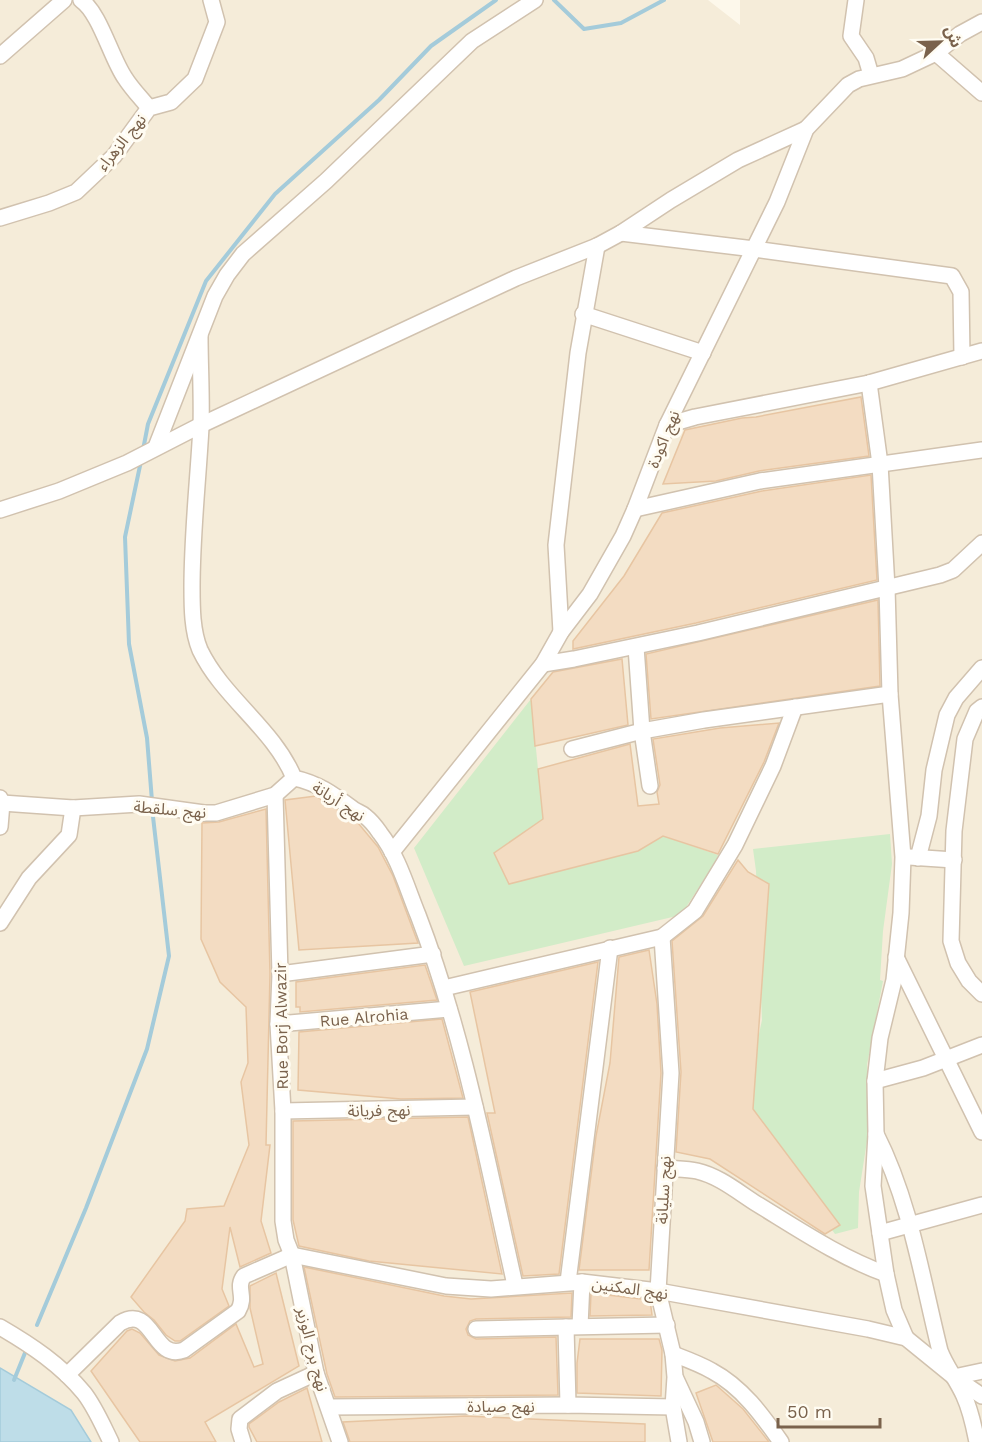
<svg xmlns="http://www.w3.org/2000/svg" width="982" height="1442" font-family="'Work Sans','Noto Sans Arabic',sans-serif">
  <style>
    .residential { fill: #f5ecd9 }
    .green { fill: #d2ecc8 }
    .water { fill: #bedde8; stroke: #a4cbda; stroke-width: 1.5 }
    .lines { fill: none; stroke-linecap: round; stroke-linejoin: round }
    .stream { stroke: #a4cbda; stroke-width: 4 }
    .building { fill: #f3dcc2; stroke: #e7c5a2; stroke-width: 1.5 }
    .street-casing { stroke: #d1c2af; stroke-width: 18 }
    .street { stroke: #fff; stroke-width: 15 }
    .labels { text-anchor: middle; stroke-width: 6; stroke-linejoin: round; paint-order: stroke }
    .street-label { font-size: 16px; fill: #7a624c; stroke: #fffcf2 }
  </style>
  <rect width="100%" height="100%" fill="#fdf8eb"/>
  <polygon class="residential" points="0,0 708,0 740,25 740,0 982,0 982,1442 0,1442"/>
  <g class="green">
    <polygon points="531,699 543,819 494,853 509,884 638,851 663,836 718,855 716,861 681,915 464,966 414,848"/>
    <polygon points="890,834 892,864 883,931 880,980 883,981 867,1065 870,1122 859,1192 858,1228 835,1234 766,1138 742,1113 762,1020 756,871 753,849"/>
  </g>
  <polygon class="water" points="0,1368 71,1410 91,1442 0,1442"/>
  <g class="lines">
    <g class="stream">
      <polyline points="554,0 584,29 621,23 664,0"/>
      <polyline points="143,450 148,424 206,281 275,194 379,100 431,46 496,0"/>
      <polyline points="141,461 125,537 129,644 147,738 152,801"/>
      <polyline points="37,1325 86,1208 147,1049 169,956 152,808"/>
      <polyline points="14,1380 27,1348"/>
    </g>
  </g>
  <g class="building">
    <polygon points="861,397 869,456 759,471 716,481 663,484 685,430 742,418 756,417"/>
    <polygon points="871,475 877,580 696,623 573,649 573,641 624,576 662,513 762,491"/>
    <polygon points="878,600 880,686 651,719 646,654"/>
    <polygon points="622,659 628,725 535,746 531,699 553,672"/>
    <polygon points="779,723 764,762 718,854 663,836 638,851 509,884 494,853 543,819 538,769 630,744 638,806 659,804 657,792 660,785 653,739 720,728"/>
    <polygon points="316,796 358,823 378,847 393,876 418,943 299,950 285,800"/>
    <polygon points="266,809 270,974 266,1145 270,1145 261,1221 271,1253 240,1267 230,1227 222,1289 229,1306 180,1341 175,1341 166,1335 154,1320 144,1312 131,1297 185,1221 187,1209 224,1206 249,1145 241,1082 248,1063 246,1007 220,982 201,939 202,823 219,822"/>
    <polygon points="738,860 748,872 769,884 753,1109 840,1225 825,1234 710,1159 676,1152 681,1072 672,941 703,916"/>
    <polygon points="649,950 657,1004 661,1073 649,1270 579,1270 596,1136 610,1063 619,957"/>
    <polygon points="598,962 559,1274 523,1276 487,1113 495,1113 470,992"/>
    <polygon points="425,965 437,1000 300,1012 300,1007 296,1007 296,982"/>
    <polygon points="442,1019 463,1098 401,1099 298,1090 299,1032"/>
    <polygon points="468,1117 502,1274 369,1261 299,1246 293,1220 293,1121"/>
    <polygon points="304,1267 444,1296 471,1299 572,1293 571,1317 476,1319 470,1321 466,1329 468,1335 476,1339 556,1337 558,1395 335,1397 327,1374"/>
    <polygon points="276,1273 299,1366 205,1422 216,1442 140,1442 91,1371 127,1331 132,1329 140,1333 159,1355 175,1361 190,1358 236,1324 254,1367 263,1364 250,1308 250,1286"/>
    <polygon points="591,1293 650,1300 652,1315 590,1316"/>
    <polygon points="580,1339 659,1339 662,1350 661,1396 577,1393 577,1363"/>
    <polygon points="716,1385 743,1409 769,1442 713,1442 696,1393"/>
    <polygon points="307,1388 322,1442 257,1442 249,1427 249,1424 279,1402"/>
    <polygon points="465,1416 645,1424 645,1442 350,1442 343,1422"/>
  </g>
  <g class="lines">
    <defs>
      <g id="street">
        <path d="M81 0C100 13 111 58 125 78 132 89 141 98 149 108"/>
        <polyline points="856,0 851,36 866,58 871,75"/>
        <polyline points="936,53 982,93"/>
        <polyline points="0,56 64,0"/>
        <polyline points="0,218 49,203 76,192 114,156 149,108 171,102 195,79 217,22 211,0"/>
        <polyline points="621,233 754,249 952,276 961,292 962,357"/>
        <polyline points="583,314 703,353"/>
        <path d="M200 336C200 366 202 397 201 427 198 481 192 534 192 587 192 607 192 631 200 650 223 698 274 729 294 778 318 783 334 795 353 809 357 812 362 813 365 816 370 820 376 827 380 833 398 856 407 888 418 915 464 1035 487 1161 515 1285"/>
        <polyline points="869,383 880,464 887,588 890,694 903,857 901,913 894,980 880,1038 875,1081 876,1134 873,1186 886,1274 894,1310 906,1338"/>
        <polyline points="667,425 695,417 869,383 982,351"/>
        <polyline points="156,447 215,296 227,275 243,254 326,181 472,41 535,0"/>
        <polyline points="635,509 760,481 982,450"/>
        <polyline points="0,510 59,491 127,463 201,425 516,278 597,246 621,233 671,200 738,160 806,129"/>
        <polyline points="561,632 556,545 578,353 597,246"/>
        <polyline points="636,647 642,731 650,786"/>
        <polyline points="543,664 574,659 698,633 940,575 953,570 982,543"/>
        <polyline points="982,707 977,711 965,739 954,831 951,941 958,963 969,981 982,994"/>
        <polyline points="572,749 642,731 704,720 890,694"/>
        <polyline points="275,795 280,974 278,1024 283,1111 283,1221 286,1240 292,1255 316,1373 340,1442"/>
        <polyline points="0,798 2,803 0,827"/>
        <polyline points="2,803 73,808 139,804 204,813 216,813 275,795 294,778"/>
        <polyline points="392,852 543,664 561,632 590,594 623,536 635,509 667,425 777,202 806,129 848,85 859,79 902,69 936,53 960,34 982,22"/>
        <polyline points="909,857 954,860"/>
        <polyline points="918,858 929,816 934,770 947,715 956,698 982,668"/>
        <polyline points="0,923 29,878 69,835 73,808"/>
        <polyline points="662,937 671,1073 658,1291 673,1354 675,1377 673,1407 679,1442"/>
        <polyline points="896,957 982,1132"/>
        <polyline points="280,974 433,954"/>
        <polyline points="444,988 662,937 695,911 735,845 773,766 795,707"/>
        <polyline points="278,1024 449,1009"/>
        <polyline points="875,1081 923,1068 982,1045"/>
        <polyline points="283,1111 475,1107"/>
        <path d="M876 1134C910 1201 922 1278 940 1351 946 1367 957 1380 964 1396 971 1411 974 1427 977 1442"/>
        <path d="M665 1168C675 1169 687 1169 697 1171 719 1176 738 1192 757 1204 798 1229 841 1258 886 1274"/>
        <polyline points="880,1233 982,1205"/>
        <polyline points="292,1255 446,1286 491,1289 582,1282 658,1291 868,1329 906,1338 954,1377 982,1396"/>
        <polyline points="568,1282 610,948"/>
        <polyline points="580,1326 582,1282"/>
        <path d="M0 1327C31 1345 61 1365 84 1393 95 1407 103 1426 111 1442"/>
        <polyline points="566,1327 568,1405"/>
        <polyline points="476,1329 667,1325"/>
        <path d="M673 1354C686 1359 700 1364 712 1371 742 1387 762 1415 781 1442"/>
        <path d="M67 1375 120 1323C154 1303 152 1362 184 1350L238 1311C247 1296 235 1288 244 1276L292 1255"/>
        <polyline points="954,1377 982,1371"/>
        <polyline points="676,1379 696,1422 702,1442"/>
        <polyline points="329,1407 568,1405 673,1407"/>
        <polyline points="243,1442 239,1429 240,1419 277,1391 316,1373"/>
      </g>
    </defs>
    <use href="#street" class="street-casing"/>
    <use href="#street" class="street"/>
  </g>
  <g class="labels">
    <g class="street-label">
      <text transform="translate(121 142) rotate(-51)" y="6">نهج الزهراء</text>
      <text transform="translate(663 439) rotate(-68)" y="6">نهج اكودة</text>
      <text transform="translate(339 801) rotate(33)" y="6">نهج أريانة</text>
      <text transform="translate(170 809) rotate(5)" y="6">نهج سلقطة</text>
      <text transform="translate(364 1017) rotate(-5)" y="6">Rue Alrohia</text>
      <text transform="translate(281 1026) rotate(-91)" y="6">Rue Borj Alwazir</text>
      <text transform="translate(379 1110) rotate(-1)" y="6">نهج فريانة</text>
      <text transform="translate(663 1190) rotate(-87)" y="6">نهج سليانة</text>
      <text transform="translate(630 1288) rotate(8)" y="6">نهج المكنين</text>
      <text transform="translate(313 1349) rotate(76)" y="6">نهج برج الوزير</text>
      <text x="501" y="1412">نهج صيادة</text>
    </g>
  </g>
  <g transform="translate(940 42) rotate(68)" stroke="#fffcf2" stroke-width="4.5" paint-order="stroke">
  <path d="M0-4.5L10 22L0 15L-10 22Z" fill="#7a624c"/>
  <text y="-9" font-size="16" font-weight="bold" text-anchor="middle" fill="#7a624c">ش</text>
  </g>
  <path d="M778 1418v9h102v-9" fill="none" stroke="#7a624c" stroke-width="3"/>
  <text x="787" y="1418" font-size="18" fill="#7a624c" stroke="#fffcf2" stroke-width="4.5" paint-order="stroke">50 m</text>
</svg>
